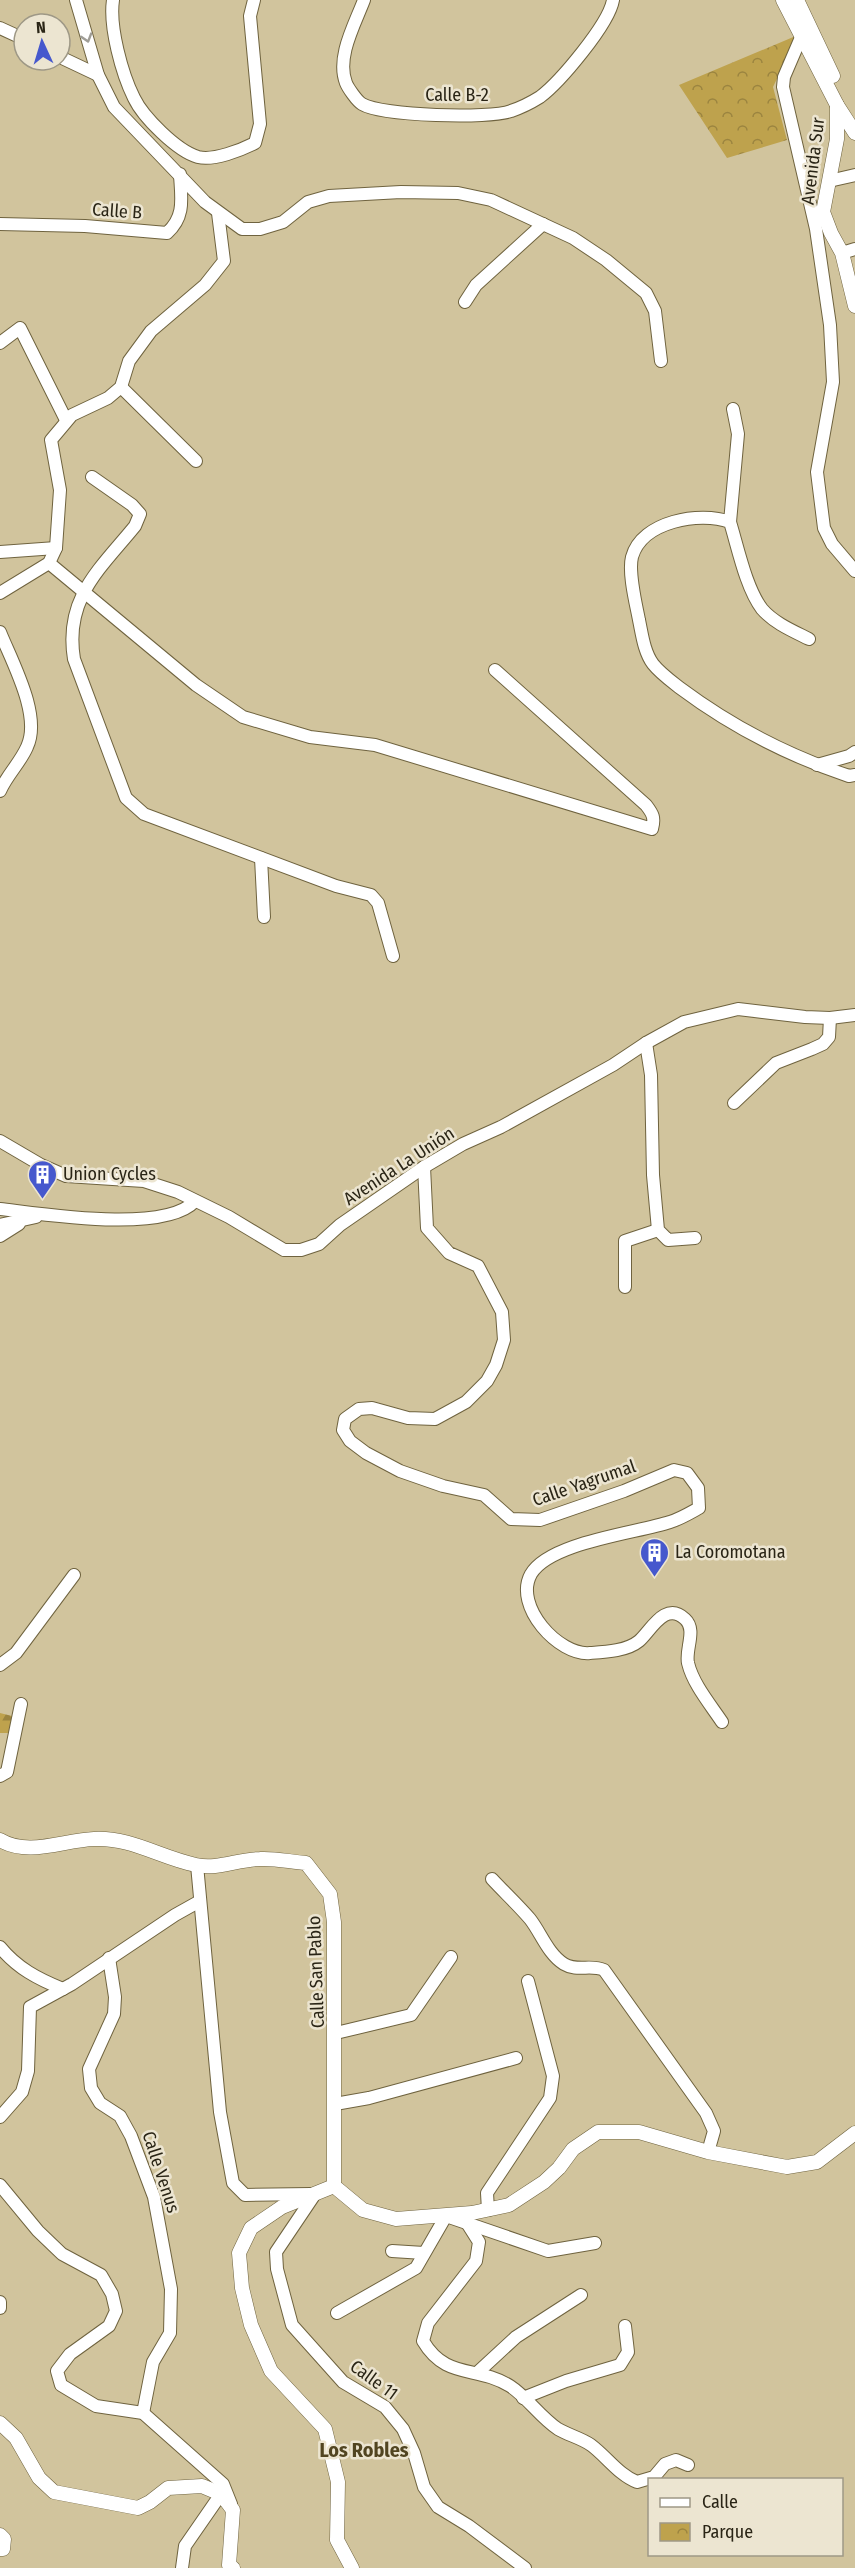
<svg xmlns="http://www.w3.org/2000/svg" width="855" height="2568" font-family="'Fira Sans Condensed',sans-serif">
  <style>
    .forest { fill: url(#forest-firs) }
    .park { fill: url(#park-crowns) }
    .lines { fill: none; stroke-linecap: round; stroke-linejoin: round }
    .minor-casing { stroke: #6f633f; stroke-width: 14 }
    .tertiary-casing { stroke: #6f633f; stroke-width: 15 }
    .minor { stroke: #fff; stroke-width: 12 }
    .tertiary { stroke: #fff; stroke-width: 14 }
    .oneway { stroke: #9f9d96 }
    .labels { text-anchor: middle; stroke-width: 5; stroke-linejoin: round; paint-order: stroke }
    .street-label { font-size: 18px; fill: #2a2516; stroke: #ece5d1 }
    .poi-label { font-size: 18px; fill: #2a2516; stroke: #ece5d1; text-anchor: start }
    .neighbourhood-label { font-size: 20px; font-weight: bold; fill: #514521; stroke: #ece5d1 }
  </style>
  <defs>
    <pattern id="forest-firs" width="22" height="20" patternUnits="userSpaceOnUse" patternTransform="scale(1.5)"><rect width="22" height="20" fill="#bea24d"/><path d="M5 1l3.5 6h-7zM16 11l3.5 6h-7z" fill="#9b843f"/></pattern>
    <pattern id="park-crowns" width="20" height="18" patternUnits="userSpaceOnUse" patternTransform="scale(1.5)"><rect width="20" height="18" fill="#bea24d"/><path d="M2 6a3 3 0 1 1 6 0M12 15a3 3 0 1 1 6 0" fill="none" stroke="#9b843f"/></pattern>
  </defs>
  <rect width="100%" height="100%" fill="#d1c49d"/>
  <polygon class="forest" points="0,1713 12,1716 9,1733 0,1733"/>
  <polygon class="park" points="798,35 773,87 787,140 727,158 679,85"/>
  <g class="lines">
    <defs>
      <g id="minor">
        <polyline points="76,0 98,75 114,107 205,202 242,229 260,229 283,222 308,202 329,196 401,192 458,193 491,200 573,238 606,260 646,293 655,311 661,361"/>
        <path d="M113 0C109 27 122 74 134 98 143 117 177 151 198 157 214 161 241 150 255 143L260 124 250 16 254 0"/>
        <path d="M364 0C355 24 336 57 346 83 348 88 357 101 362 104 382 116 490 119 511 111 520 108 532 102 540 97 560 82 609 24 613 0"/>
        <polyline points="0,28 24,39"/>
        <polyline points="802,35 784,77 783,87 816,229 830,325 833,382 817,472 824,528 832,544 855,571"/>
        <polyline points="60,57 98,75"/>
        <polyline points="829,181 855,175"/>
        <path d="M0 224 85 226 167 233C186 216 181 197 180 174"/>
        <polyline points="842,253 855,249"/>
        <polyline points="465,302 476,285 543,224"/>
        <polyline points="0,343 20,328 66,420"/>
        <polyline points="121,387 196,461"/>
        <path d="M92 477 132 505 140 514 135 526C100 569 64 598 74 659L126 798 144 814 336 886 371 895 378 903 393 956"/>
        <polyline points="730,522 738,434 733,409"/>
        <polyline points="0,552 56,548"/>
        <path d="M49 563 196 685 243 717 310 737 375 745 652 829C655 818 653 814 646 805L495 670"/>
        <polyline points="0,593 49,563 56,548 60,490 51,440 72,415 108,398 121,387 129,361 151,331 205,285 224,261 218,213"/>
        <path d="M0 632C12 662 42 716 27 747 20 763 7 775 0 791"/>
        <path d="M809 639C793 631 774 623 762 609 746 588 738 548 730 522 700 511 642 521 632 557 628 573 636 604 639 620 642 634 644 652 653 664 660 673 671 681 680 688 731 726 789 756 849 776L855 775"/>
        <polyline points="817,765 849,756 855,752"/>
        <polyline points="261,858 264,917"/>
        <polyline points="646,1043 651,1075 653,1175 658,1230 668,1240 695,1238"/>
        <polyline points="734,1103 776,1063 812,1049 823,1044 829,1037 830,1018"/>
        <polyline points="0,1141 41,1165 66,1176 144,1181 178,1192 229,1217 284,1250 301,1250 319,1244 340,1225 424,1167 463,1144 501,1127 613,1065 646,1043 684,1022 738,1009 805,1017 830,1018 855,1015"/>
        <path d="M424 1167 427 1228 449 1253 478 1266 502 1312 504 1340 496 1365 487 1381 466 1402 435 1419 408 1418 372 1408 359 1409 345 1419 343 1430 350 1441 366 1453 400 1471 443 1486 484 1495 511 1519 540 1520 624 1491 674 1470 687 1473 698 1488 699 1508C690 1513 680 1519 670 1522 637 1533 550 1542 531 1574 513 1606 559 1656 590 1653 605 1652 627 1651 639 1641 650 1632 665 1600 685 1619 697 1630 685 1649 688 1663 693 1684 710 1704 722 1722"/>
        <path d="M0 1209C43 1214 165 1234 195 1201"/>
        <polyline points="0,1225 36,1217"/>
        <polyline points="0,1236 19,1224"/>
        <polyline points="625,1287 625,1241 658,1230"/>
        <polyline points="0,1665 16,1653 74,1575"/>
        <polyline points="0,1776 7,1772 21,1704"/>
        <polyline points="197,1865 220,2112 233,2183 245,2195 311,2194"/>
        <path d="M492 1879C504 1892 518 1905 530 1919 541 1933 548 1954 564 1964 577 1972 591 1964 604 1970L706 2113 714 2131 708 2152"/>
        <path d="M0 1947C17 1968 38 1979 63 1989"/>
        <polyline points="109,1958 115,1997 114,2014 89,2069 91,2088 100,2103 120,2116 131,2136 154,2197 171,2289 170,2333 153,2362 143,2413"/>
        <polyline points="336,2033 411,2015 451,1957"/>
        <polyline points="335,2104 369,2098 516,2058"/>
        <polyline points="0,2117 22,2092 28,2071 30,2007 72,1984 175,1915 200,1901"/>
        <polyline points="0,2185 38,2231 62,2254 101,2275 112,2294 116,2311 109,2326 70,2354 57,2371 61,2385 96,2406 143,2413 223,2484 231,2504"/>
        <polyline points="315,2194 276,2252 277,2269 292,2325 343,2382 385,2407 403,2429 414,2453 424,2487 438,2507 469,2526 525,2568"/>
        <polyline points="488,2210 487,2193 550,2098 553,2076 528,1981"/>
        <path d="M467 2223 479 2242 476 2261 428 2323 423 2341C446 2380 476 2365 510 2386 527 2397 540 2417 558 2429 568 2435 581 2438 591 2445 607 2457 619 2475 637 2482L654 2477 665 2464 676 2460 688 2465"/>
        <polyline points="392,2251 424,2253"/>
        <polyline points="0,2302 0,2308"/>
        <polyline points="337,2313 416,2268 446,2216 548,2251 595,2243"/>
        <polyline points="477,2373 516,2337 581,2295"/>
        <polyline points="523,2398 566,2381 620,2365 628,2352 625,2326"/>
        <polyline points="182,2568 185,2546 221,2494"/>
      </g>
      <g id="tertiary">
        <polyline points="783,0 837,105 855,133"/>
        <polyline points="797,0 833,76"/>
        <polyline points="837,105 837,139 823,212 831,233 842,253 855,306"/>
        <path d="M0 1840C28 1857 64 1840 94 1839 131 1837 161 1858 196 1865 217 1870 239 1859 260 1859 275 1858 291 1862 306 1863L330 1894 334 1922V2186"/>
        <polyline points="334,2186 363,2210 396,2219 472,2213 509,2205 544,2182 559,2168 573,2149 598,2132 639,2132 708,2152 787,2167 817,2162 855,2133"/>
        <polyline points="334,2186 282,2207 251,2228 239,2253 242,2288 251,2325 271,2371 325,2429 338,2482 337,2540 352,2568"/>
        <polyline points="0,2423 16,2438 39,2478 54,2492 138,2508 150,2502 168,2488 202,2486 221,2494 233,2510 229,2565 233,2568"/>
        <polyline points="0,2535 4,2539 3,2549 0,2549"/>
      </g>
    </defs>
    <use href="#minor" class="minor-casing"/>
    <use href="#tertiary" class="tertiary-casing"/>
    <use href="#minor" class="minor"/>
    <use href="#tertiary" class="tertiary"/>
  </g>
  <defs><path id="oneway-chevron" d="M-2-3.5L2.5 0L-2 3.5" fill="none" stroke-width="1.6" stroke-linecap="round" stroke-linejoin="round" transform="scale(1.5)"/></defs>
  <use class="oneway" href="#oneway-chevron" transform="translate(87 38) rotate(73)"/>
  <defs>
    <symbol id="building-pin" viewBox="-11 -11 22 30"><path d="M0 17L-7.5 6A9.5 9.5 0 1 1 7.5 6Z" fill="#4658cd" stroke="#ece5d1"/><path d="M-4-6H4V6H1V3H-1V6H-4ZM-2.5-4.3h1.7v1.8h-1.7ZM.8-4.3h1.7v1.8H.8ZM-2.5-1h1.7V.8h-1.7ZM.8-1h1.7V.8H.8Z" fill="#fff"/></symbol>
  </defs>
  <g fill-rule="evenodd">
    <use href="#building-pin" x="26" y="1158" width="33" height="45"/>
    <use href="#building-pin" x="638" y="1536" width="33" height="45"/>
  </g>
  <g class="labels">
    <g class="street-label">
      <text x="457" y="101">Calle B-2</text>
      <text transform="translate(813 161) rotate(-83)" y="6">Avenida Sur</text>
      <text transform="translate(117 211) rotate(4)" y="6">Calle B</text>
      <text transform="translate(399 1166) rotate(-33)" y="6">Avenida La Unión</text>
      <text transform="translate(584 1483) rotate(-19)" y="6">Calle Yagrumal</text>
      <text transform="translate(316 1972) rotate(-92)" y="6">Calle San Pablo</text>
      <text transform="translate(161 2172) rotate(72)" y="6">Calle Venus</text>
      <text transform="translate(374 2380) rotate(36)" y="6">Calle 11</text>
    </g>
    <g class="poi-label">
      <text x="63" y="1180">Union Cycles</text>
      <text x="675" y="1558">La Coromotana</text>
    </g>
    <g class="neighbourhood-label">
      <text x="364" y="2457">Los Robles</text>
    </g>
  </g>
  <rect x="648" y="2478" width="195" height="78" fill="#ece5d1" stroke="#9e9886" stroke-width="1.5"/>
  <rect x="660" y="2498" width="30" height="9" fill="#ffffff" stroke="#9e9886" stroke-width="1.5"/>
  <text x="702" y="2508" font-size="18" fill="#2a2516">Calle</text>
  <rect x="660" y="2523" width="30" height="18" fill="url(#park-crowns)" stroke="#9e9886" stroke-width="1.5"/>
  <text x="702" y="2538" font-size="18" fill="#2a2516">Parque</text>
  <g transform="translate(42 42) rotate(356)"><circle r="28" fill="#ece5d1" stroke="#9e9886" stroke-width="1.5"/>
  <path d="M0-4.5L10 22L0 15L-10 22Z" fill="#4658cd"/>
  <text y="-9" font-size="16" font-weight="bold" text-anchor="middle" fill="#2a2516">N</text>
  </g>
</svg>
